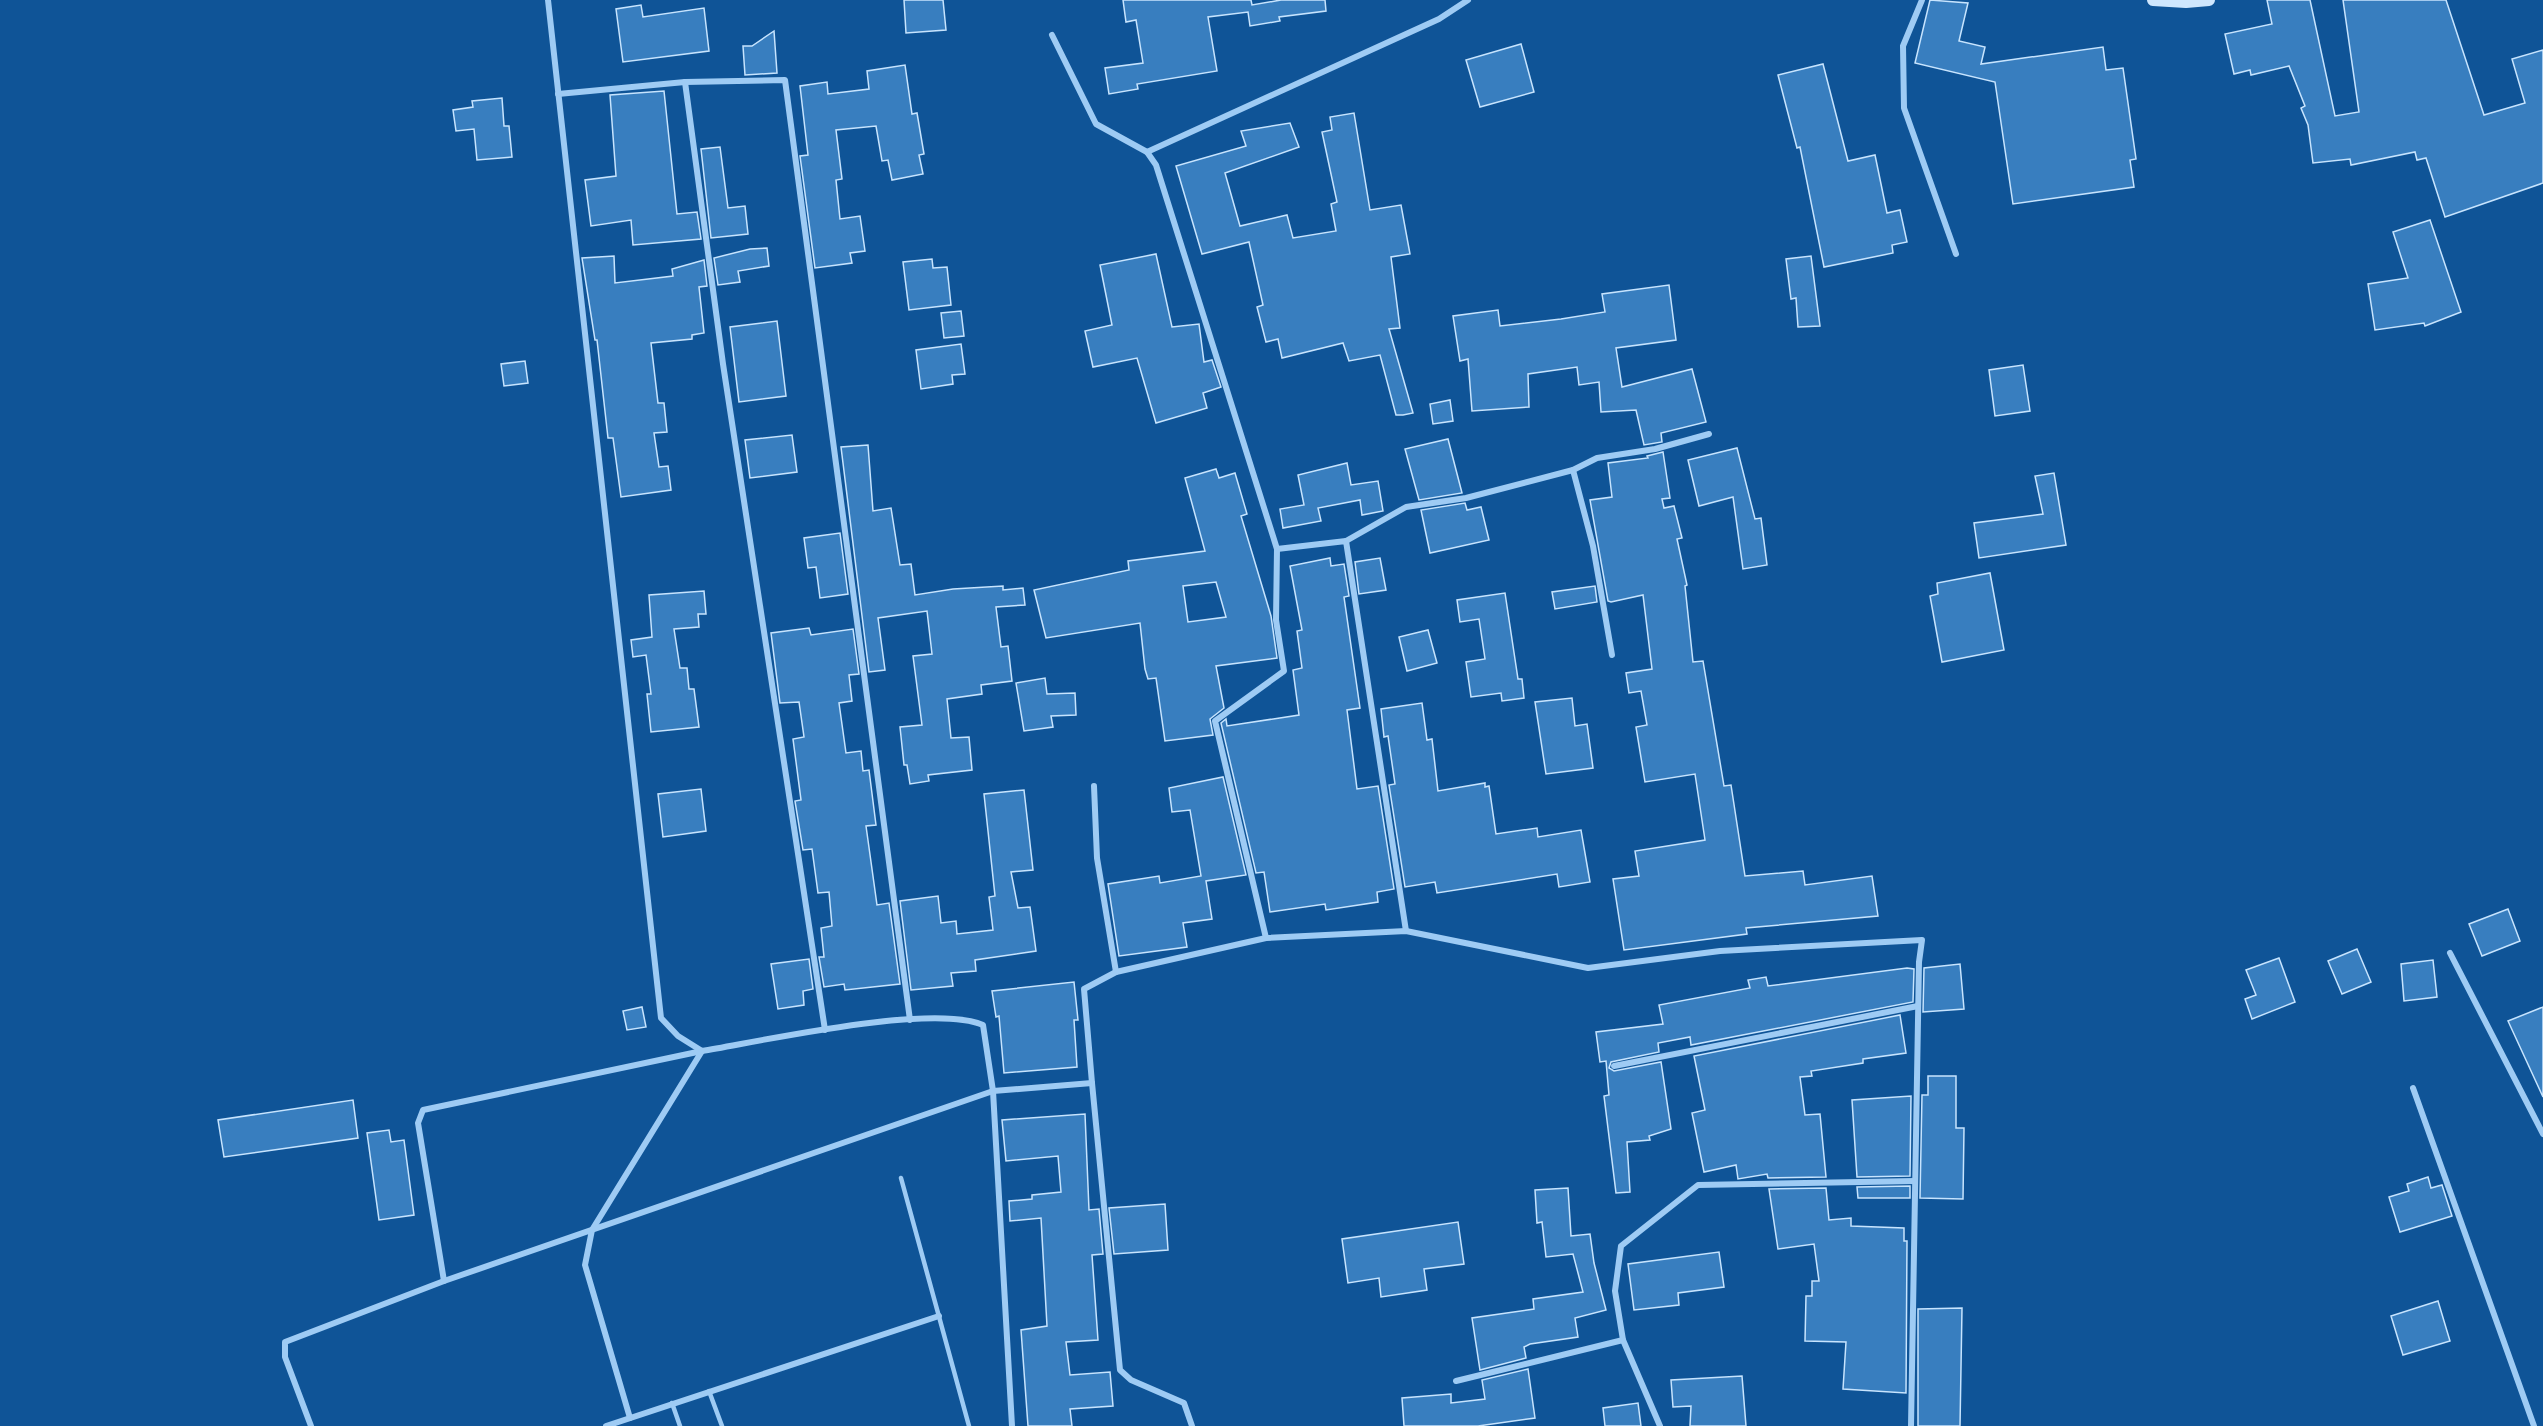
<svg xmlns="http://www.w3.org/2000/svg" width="2543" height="1426" font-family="'Space Grotesk',sans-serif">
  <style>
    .building { fill: #387ebf; stroke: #c7e4fe; stroke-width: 1.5; fill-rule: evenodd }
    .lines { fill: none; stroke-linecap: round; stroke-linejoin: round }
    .lane { stroke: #9ecbf4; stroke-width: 4.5 }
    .street { stroke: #9ecbf4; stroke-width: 6 }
    .secondary { stroke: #cee6fd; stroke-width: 12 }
  </style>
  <rect width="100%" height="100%" fill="#0f5497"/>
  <g class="building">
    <polygon points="904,0 943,0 946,30 906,33"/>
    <polygon points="1123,0 1251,0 1252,5 1281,0 1325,0 1326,11 1279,17 1280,21 1250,26 1248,12 1208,17 1217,71 1137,84 1138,89 1109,94 1105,68 1143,63 1136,20 1126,22"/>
    <polygon points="1930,0 1968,3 1959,41 1985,47 1981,64 2103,47 2106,70 2123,68 2136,159 2130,160 2134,187 2013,204 1995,82 1915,63"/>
    <polygon points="2267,0 2310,0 2335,116 2359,112 2343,0 2446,0 2484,115 2525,103 2512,59 2543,50 2543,183 2445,217 2426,158 2417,160 2415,152 2351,165 2350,159 2313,163 2308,125 2301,108 2305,106 2289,66 2251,75 2250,70 2234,74 2225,34 2272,24"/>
    <polygon points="641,5 643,17 704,8 709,51 623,62 616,9"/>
    <polygon points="774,31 777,73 745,75 743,46 752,46"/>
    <polygon points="1521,44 1534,92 1480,107 1466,60"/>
    <polygon points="1823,64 1848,161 1875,155 1887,213 1900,210 1907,242 1892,245 1893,253 1824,267 1800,147 1797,148 1778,75"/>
    <polygon points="905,65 912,114 917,113 924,154 919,155 923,174 892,180 888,160 882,161 876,126 836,130 842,179 836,180 840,219 860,216 865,251 850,253 852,263 815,268 800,156 808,155 800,86 827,82 828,94 869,89 867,71"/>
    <polygon points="664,91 677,214 697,212 701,239 633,245 631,220 591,226 585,180 616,176 610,95"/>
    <polygon points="502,98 504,126 509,126 512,157 477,160 474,129 456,131 453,110 473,107 472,101"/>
    <polygon points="1354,113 1370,210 1401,205 1410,254 1391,257 1400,328 1389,329 1413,413 1403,415 1396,415 1380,355 1349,361 1343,343 1282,358 1278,339 1266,342 1257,307 1263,305 1249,242 1202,254 1176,166 1246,146 1241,131 1290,123 1299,147 1225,173 1240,226 1287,215 1293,238 1336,231 1331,204 1337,202 1322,132 1332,130 1330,117"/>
    <polygon points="720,147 728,208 745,206 748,234 711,238 701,149"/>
    <polygon points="2430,220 2461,312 2425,326 2424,323 2375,330 2368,284 2408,278 2393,232"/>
    <polygon points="767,248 769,266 738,271 740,282 718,285 714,258 750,249"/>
    <polygon points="1156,254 1172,327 1199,324 1204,362 1212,360 1221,387 1203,393 1207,408 1156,423 1137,358 1093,367 1085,331 1112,325 1100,265"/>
    <polygon points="614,256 615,283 673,276 672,269 704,260 707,286 699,287 704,333 692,335 692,339 651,343 658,403 664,403 667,432 654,433 659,467 668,466 671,490 621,497 613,438 608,438 597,340 595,340 582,258"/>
    <polygon points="1811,256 1820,326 1798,327 1796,298 1791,299 1786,259"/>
    <polygon points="932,259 933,268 947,267 951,305 909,310 903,262"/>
    <polygon points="1669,285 1676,340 1616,348 1622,387 1692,369 1706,422 1661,433 1662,442 1644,445 1636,410 1601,412 1599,382 1579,385 1577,367 1528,374 1529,407 1472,411 1468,359 1460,361 1453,316 1498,310 1500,326 1561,319 1605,312 1602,294"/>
    <polygon points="961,311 964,336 944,338 941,313"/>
    <polygon points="777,321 786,396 739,402 730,327"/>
    <polygon points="961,344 965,374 952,375 953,384 921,389 916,350"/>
    <polygon points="525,361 528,383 504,386 501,364"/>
    <polygon points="2023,365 2030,411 1995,416 1989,370"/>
    <polygon points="1450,400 1453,421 1433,424 1430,404"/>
    <polygon points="792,435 797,472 750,478 745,440"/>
    <polygon points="1448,439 1462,493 1419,500 1405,449"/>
    <polygon points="868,445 873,511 891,508 900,565 911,564 915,595 953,589 1003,586 1003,590 1023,588 1025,605 996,607 1001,647 1008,646 1012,681 981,685 982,694 947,699 951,738 969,737 972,770 928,775 929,781 910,784 907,765 904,765 900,727 922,725 913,656 932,654 927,611 878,618 885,670 869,672 841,447"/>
    <polygon points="1737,448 1755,519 1761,518 1767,565 1743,569 1733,497 1699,506 1688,460"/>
    <polygon points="1663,452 1670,498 1662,499 1664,508 1674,506 1682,538 1677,539 1687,585 1685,586 1693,662 1703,661 1724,786 1731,785 1745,876 1803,871 1805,885 1872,876 1878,916 1746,928 1747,934 1624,950 1613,879 1639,876 1635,851 1705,840 1695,774 1645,782 1636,727 1647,725 1641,691 1629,693 1626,673 1652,669 1643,595 1611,602 1608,601 1590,500 1612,497 1608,463 1648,458 1647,456"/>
    <polygon points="1347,463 1351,485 1378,481 1383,511 1362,515 1360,500 1318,508 1321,521 1283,528 1280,509 1304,505 1298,475"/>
    <path d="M1216 469 1219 478 1235 473 1247 514 1241 516 1271 616 1277 658 1216 666 1224 708 1210 719 1213 735 1165 741 1156 678 1148 679 1145 669 1140 623 1046 638 1034 590 1129 570 1128 561 1205 551 1185 478ZM1216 582 1226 617 1188 622 1183 586Z"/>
    <polygon points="2054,473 2066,545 1979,558 1974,523 2043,514 2035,476"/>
    <polygon points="1465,503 1467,510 1481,507 1489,540 1430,553 1421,510"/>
    <polygon points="840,533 848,594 820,598 816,567 808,568 804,538"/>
    <polygon points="1330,558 1331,566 1344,564 1349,596 1344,597 1360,708 1347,710 1357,789 1378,786 1394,889 1377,892 1378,902 1326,910 1325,904 1270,912 1264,872 1256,873 1221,723 1226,719 1227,726 1299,715 1293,670 1302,668 1297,631 1302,630 1290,566"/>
    <polygon points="1380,558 1386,590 1359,594 1355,562"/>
    <polygon points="1990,573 2004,650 1942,662 1930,596 1938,594 1937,583"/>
    <polygon points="1595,586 1597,602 1555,609 1552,592"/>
    <polygon points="704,591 706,614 698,614 699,627 674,629 680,668 687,668 689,689 694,689 699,727 651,732 647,694 651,694 646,655 633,657 631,640 652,637 649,595"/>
    <polygon points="1505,593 1518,679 1522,679 1524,698 1502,701 1501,693 1471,697 1466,662 1485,659 1479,619 1460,622 1457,600"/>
    <polygon points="809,628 811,635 853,629 859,674 849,675 852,701 839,703 846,753 861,751 863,771 869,770 876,825 866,826 877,905 889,903 900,984 845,990 844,984 824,987 819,957 824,957 821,928 832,926 829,892 818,893 812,849 803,850 795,801 801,800 793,739 804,737 799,702 780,703 771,633"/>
    <polygon points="1428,630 1437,663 1407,671 1399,637"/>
    <polygon points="1045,678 1047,694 1075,693 1076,715 1051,716 1053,727 1024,731 1016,683"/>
    <polygon points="1572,698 1575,726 1587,724 1593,768 1546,774 1535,702"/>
    <polygon points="1422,703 1427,740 1432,739 1438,791 1485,783 1485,787 1489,786 1496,834 1537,828 1538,837 1581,830 1590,882 1559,887 1557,874 1437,893 1435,882 1405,887 1389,785 1395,784 1388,736 1384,737 1381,709"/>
    <polygon points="1223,777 1246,875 1206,881 1212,919 1183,923 1187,947 1119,956 1108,884 1159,876 1160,883 1201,876 1190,810 1172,812 1169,788"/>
    <polygon points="701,789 706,831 663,837 658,794"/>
    <polygon points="1024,790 1033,870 1011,872 1018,908 1030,907 1036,951 975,960 976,971 951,973 953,986 911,990 900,901 938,896 941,923 956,921 957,934 993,930 989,897 995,896 984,794"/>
    <polygon points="2508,909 2520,941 2482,956 2469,924"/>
    <polygon points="2357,949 2371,982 2342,994 2328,961"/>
    <polygon points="2279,958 2295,1002 2252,1019 2245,999 2256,995 2246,970"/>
    <polygon points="809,959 813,989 803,991 804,1005 778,1009 771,964"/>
    <polygon points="2433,960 2437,997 2404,1001 2401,964"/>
    <polygon points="1960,964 1964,1009 1923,1012 1924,968"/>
    <polygon points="1907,968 1914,969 1913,1002 1691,1045 1690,1037 1658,1043 1659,1052 1611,1062 1609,1068 1614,1071 1661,1062 1671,1129 1649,1136 1650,1140 1627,1142 1630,1192 1616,1193 1604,1096 1609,1095 1606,1061 1600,1062 1596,1032 1663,1024 1659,1005 1750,988 1748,980 1766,977 1768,986"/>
    <polygon points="1074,982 1078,1020 1074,1020 1077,1067 1004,1073 999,1016 996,1017 992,991"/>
    <polygon points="642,1007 646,1027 627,1030 623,1011"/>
    <polygon points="2543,1007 2543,1097 2508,1021"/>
    <polygon points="1900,1015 1906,1053 1863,1059 1863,1063 1811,1071 1812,1076 1800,1077 1805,1115 1820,1114 1826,1177 1768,1178 1767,1174 1738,1179 1736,1165 1704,1172 1692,1113 1705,1110 1694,1056"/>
    <polygon points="1928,1076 1956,1076 1956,1128 1964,1128 1963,1199 1920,1198 1922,1095 1928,1095"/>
    <polygon points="1911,1096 1910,1176 1857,1177 1852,1100"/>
    <polygon points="353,1100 358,1138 224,1157 218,1120"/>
    <polygon points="1085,1114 1089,1210 1099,1209 1103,1254 1092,1255 1098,1340 1066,1342 1070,1375 1110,1372 1113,1406 1070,1409 1072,1426 1028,1426 1021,1330 1047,1326 1041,1218 1010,1221 1009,1201 1032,1199 1032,1195 1061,1192 1058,1156 1006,1161 1002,1120"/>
    <polygon points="389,1130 391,1142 404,1140 414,1215 379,1220 367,1133"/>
    <polygon points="2428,1177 2431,1188 2442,1185 2452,1216 2400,1232 2389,1197 2409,1191 2407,1184"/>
    <polygon points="1910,1186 1910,1198 1858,1198 1857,1187"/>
    <polygon points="1568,1188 1571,1236 1590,1234 1594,1263 1606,1310 1575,1318 1578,1337 1530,1344 1524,1347 1526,1358 1480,1370 1472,1318 1534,1309 1533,1299 1583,1292 1573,1254 1546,1257 1542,1222 1537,1223 1535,1190"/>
    <polygon points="1826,1188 1829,1220 1851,1218 1851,1226 1904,1228 1904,1241 1907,1241 1906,1393 1843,1389 1846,1342 1805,1341 1806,1296 1812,1296 1812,1281 1819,1281 1814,1244 1778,1249 1769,1189"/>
    <polygon points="1165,1204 1168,1250 1114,1254 1109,1208"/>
    <polygon points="1458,1222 1464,1264 1424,1269 1427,1290 1381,1297 1379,1278 1348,1283 1342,1239"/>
    <polygon points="1719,1252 1724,1287 1678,1293 1679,1305 1634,1310 1628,1264"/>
    <polygon points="2438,1301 2450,1341 2403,1355 2391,1316"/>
    <polygon points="1962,1308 1960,1426 1918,1426 1918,1309"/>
    <polygon points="1528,1369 1535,1418 1478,1426 1404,1426 1402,1398 1451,1394 1451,1403 1485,1399 1482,1380"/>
    <polygon points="1742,1376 1746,1426 1690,1426 1691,1406 1673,1407 1671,1380"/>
    <polygon points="1638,1403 1641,1426 1605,1426 1603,1408"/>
  </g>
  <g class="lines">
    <g class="lane">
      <polyline points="901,1178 969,1426"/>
      <polyline points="709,1391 722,1426"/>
      <polyline points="672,1403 680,1426"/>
    </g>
    <g class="street">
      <path d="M548 0 661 1018 678 1036 702 1051C762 1041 932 1003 983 1025L993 1091 1012 1426"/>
      <polyline points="1922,0 1903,46 1904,108 1956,254"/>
      <polyline points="1052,35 1096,124 1147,152"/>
      <polyline points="685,82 723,364 825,1030"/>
      <polyline points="558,94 685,82 785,80 910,1020"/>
      <polyline points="1573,470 1593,546 1612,655"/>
      <polyline points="1346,541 1406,507 1466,498 1573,470 1597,458 1655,449 1709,434"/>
      <polyline points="1094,786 1097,858 1116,972"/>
      <polyline points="1406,931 1346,541 1277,549 1156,165 1147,152 1439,19 1468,0"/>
      <polyline points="1266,938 1215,721 1284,671 1276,620 1277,549"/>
      <polyline points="2450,953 2543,1134"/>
      <polyline points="1614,1066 1918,1006"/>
      <polyline points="1092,1083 1120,1370 1131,1380 1184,1403 1192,1426"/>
      <polyline points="2413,1088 2534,1426"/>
      <polyline points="444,1281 418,1123 423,1110 702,1051"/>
      <polyline points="1456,1381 1623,1340"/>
      <polyline points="630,1418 585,1265 592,1230 702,1051"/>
      <polyline points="311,1426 285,1357 285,1342 444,1281 993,1091 1092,1083 1084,989 1116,972 1266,938 1406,931 1588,968 1720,951 1922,940 1919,962 1911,1426"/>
      <polyline points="606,1426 939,1316"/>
      <polyline points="1660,1426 1623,1340 1615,1291 1621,1246 1698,1185 1915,1181"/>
    </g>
    <polyline class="secondary" points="2153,0 2186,2 2209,0"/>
  </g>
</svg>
